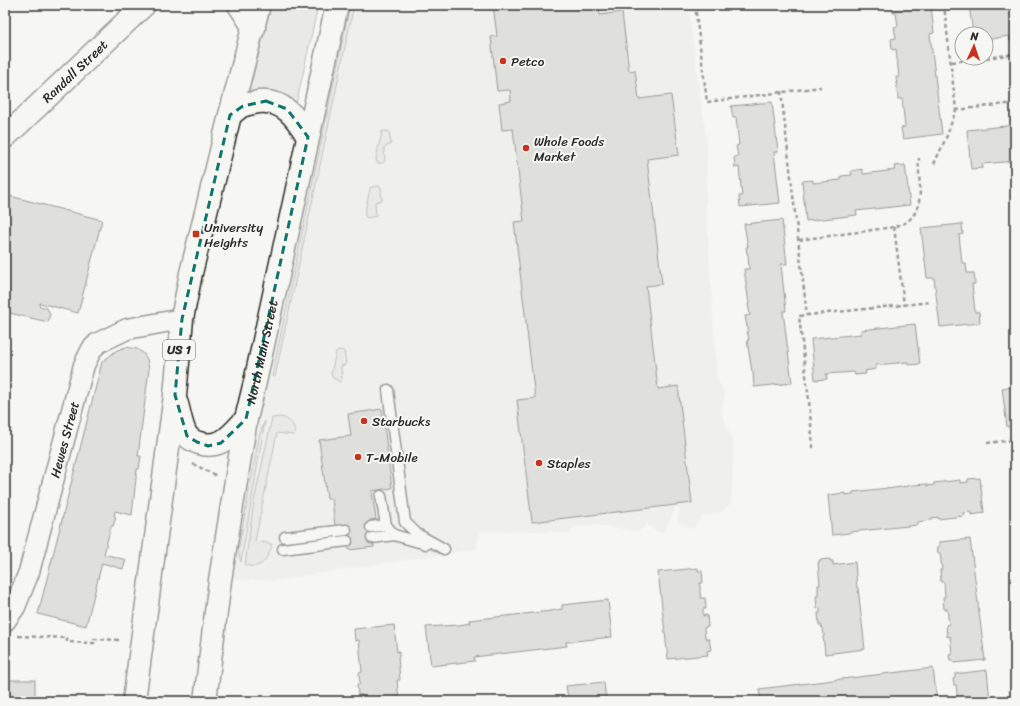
<svg xmlns="http://www.w3.org/2000/svg" width="1020" height="706" font-family="Sriracha,sans-serif">
  <style>
    .built { fill: #e7e7e3 }
    .green { fill: #d9d9d5; stroke: #828280 }
    .building { fill: #c3c3c0; stroke: #2b2b2b }
    .lines { fill: none; stroke-linecap: round; stroke-linejoin: round }
    .service-casing { stroke: #2b2b2b; stroke-width: 13 }
    .minor-casing { stroke: #2b2b2b; stroke-width: 23 }
    .secondary-casing { stroke: #2b2b2b; stroke-width: 25 }
    .primary-casing { stroke: #2b2b2b; stroke-width: 25 }
    .path { stroke: #2b2b2b; stroke-width: 2.5; stroke-dasharray: 4 3; stroke-linecap: butt }
    .service { stroke: #f6f6f2; stroke-width: 10 }
    .minor { stroke: #f6f6f2; stroke-width: 20 }
    .secondary { stroke: #f6f6f2; stroke-width: 22 }
    .primary { stroke: #f6f6f2; stroke-width: 22 }
    .marked { fill: none; stroke: #0f766e; stroke-width: 3; stroke-dasharray: 8 5; stroke-linejoin: round }
    .poi-dot { fill: #c8321e; stroke: #f6f6f2; stroke-width: 1.5 }
    .labels { text-anchor: middle; stroke-width: 4; stroke-linejoin: round; paint-order: stroke }
    .shield { fill: #f6f6f2; stroke: #686867; stroke-width: 1 }
    .shield-label { font-size: 12px; font-weight: bold; fill: #2b2b2b }
    .poi-label { font-size: 13px; fill: #2b2b2b; stroke: #f6f6f2; text-anchor: start }
    .street-label { font-size: 13px; fill: #2b2b2b; stroke: #f6f6f2 }
  </style>
  <rect width="100%" height="100%" fill="#f6f6f2"/>
  <filter id="ink" filterUnits="userSpaceOnUse"><feTurbulence type="fractalNoise" baseFrequency=".025" numOctaves="2"/><feDisplacementMap in="SourceGraphic" scale="8" xChannelSelector="R" yChannelSelector="G"/><feConvolveMatrix kernelMatrix="1 2 1 2 8 2 1 2 1" color-interpolation-filters="sRGB"/></filter>
  <g filter="url(#ink)">
    <polygon class="built" points="347,5 688,5 707,145 706,206 717,377 725,394 721,412 734,445 731,503 720,513 716,514 702,516 693,529 677,522 680,510 676,506 664,533 653,530 647,524 639,532 595,525 574,527 569,535 551,531 481,531 476,549 271,581 222,579"/>
    <g class="green">
      <polygon points="271,5 318,5 297,101 295,103 249,92"/>
      <polygon points="350,5 354,5 275,377 272,376"/>
      <polygon points="382,131 389,131 391,144 384,148 385,161 383,163 377,163 376,159"/>
      <polygon points="379,186 381,188 382,200 375,202 376,216 367,218 365,216 365,212 370,188 371,187"/>
      <polygon points="338,350 344,351 346,363 345,365 341,366 342,380 340,382 333,378 331,374 336,352"/>
      <path d="M280 417C288 418 295 424 295 433L293 435 277 433 255 541 272 544C269 558 261 571 245 565L254 501 272 418Z"/>
      <polygon points="265,421 241,562 238,551 259,437 263,425"/>
    </g>
    <g class="building">
      <polygon points="493,5 599,5 600,15 622,12 629,71 635,70 639,99 671,95 679,155 647,159 662,284 646,286 658,389 678,386 692,503 532,522 517,400 535,398 514,222 524,221 513,129 502,130 499,103 511,101 510,90 497,91 491,37 497,36"/>
      <polygon points="892,5 931,5 934,33 930,34 942,134 903,139 901,128 905,127 902,99 898,99 896,77 899,77 896,49 892,50 891,39 896,38 894,27 898,26 896,13 893,13"/>
      <polygon points="969,5 1015,5 1015,40 1010,41 1009,36 986,40 986,34 973,34"/>
      <polygon points="772,102 778,152 774,152 780,203 740,207 739,196 742,196 739,167 735,168 734,157 738,156 736,146 739,145 736,117 733,118 731,106"/>
      <polygon points="1015,125 1015,165 1014,161 982,164 983,168 971,169 967,130"/>
      <polygon points="905,165 910,205 856,211 857,215 806,221 802,181 813,180 813,183 841,180 841,176 852,175 851,171 862,169 863,174 895,170 894,166"/>
      <polygon points="10,196 102,220 78,313 40,303 39,306 47,308 50,314 48,322 5,312 5,287 8,275 5,274 5,216"/>
      <polygon points="782,220 787,264 781,264 786,311 783,311 792,383 754,387 753,372 752,372 747,340 749,340 747,331 748,331 748,327 747,327 745,316 750,315 748,304 749,304 744,269 749,269 748,254 747,254 746,247 748,247 744,224"/>
      <polygon points="962,224 963,234 959,235 962,263 966,263 967,273 974,273 975,284 972,284 975,312 979,312 980,323 940,327 934,278 927,278 921,228"/>
      <polygon points="915,324 920,364 908,365 908,362 876,365 876,369 865,371 866,374 855,375 854,372 826,374 827,379 815,380 811,339 861,334 861,330"/>
      <polygon points="126,347 137,349 143,353 147,359 149,369 138,456 141,456 139,469 137,469 132,515 115,511 114,516 116,517 113,526 111,526 104,554 126,560 123,569 102,563 86,626 38,614 102,362 117,350"/>
      <polygon points="1015,387 1015,426 1007,427 1002,388"/>
      <polygon points="382,409 392,488 372,491 376,519 370,520 374,547 349,550 345,525 335,526 332,499 327,499 319,440 351,436 348,414"/>
      <polygon points="980,478 984,513 971,515 971,512 963,513 964,516 938,519 938,517 931,518 931,520 918,522 918,525 850,532 849,533 832,535 828,495 845,493 845,495 853,494 853,492 888,488 888,489 913,485 927,484 927,486 934,485 934,483 960,480 960,483 968,482 968,479"/>
      <polygon points="970,539 985,660 954,663 953,660 950,660 949,654 952,653 950,636 947,637 946,625 949,624 947,609 944,609 943,597 945,597 944,582 941,582 940,570 942,569 940,553 938,553 937,547 939,547 939,542"/>
      <polygon points="830,559 830,561 833,561 833,565 855,562 857,588 858,588 865,649 825,654 823,636 824,636 823,628 822,628 821,625 819,625 818,613 820,613 820,608 817,609 816,596 818,596 818,585 820,585 818,563 819,563 819,560"/>
      <polygon points="698,568 698,571 702,571 703,583 700,583 700,593 701,598 705,598 706,609 703,609 703,616 707,615 708,627 705,627 704,629 705,637 706,639 709,639 711,650 707,651 708,655 668,659 658,572"/>
      <polygon points="608,600 612,637 566,642 567,646 474,657 475,661 431,666 426,627 459,625 470,623 469,620 551,611 562,609 562,605"/>
      <polygon points="394,625 397,652 399,651 399,657 398,657 400,680 397,680 399,701 362,701 362,695 358,695 357,684 360,684 359,673 362,672 359,640 355,641 354,629"/>
      <polygon points="933,668 937,701 761,701 759,689"/>
      <polygon points="987,670 990,701 958,701 956,685 954,685 953,679 955,678 955,674"/>
      <rect x="5" y="680" width="30" height="21"/>
      <polygon points="604,682 606,701 570,701 569,698 568,698 566,686"/>
    </g>
    <g class="lines">
      <defs>
        <g id="service">
          <polyline points="388,390 405,522 417,534 444,549"/>
          <polyline points="381,496 386,525 394,535 426,544"/>
          <polyline points="371,527 386,525"/>
          <polyline points="285,537 346,530"/>
          <polyline points="372,538 394,535"/>
          <polyline points="283,549 347,541"/>
        </g>
        <g id="minor">
          <path id="s1" d="M5 621 15 607 29 572 84 365 92 349 98 343 127 329 182 319"/>
        </g>
        <g id="secondary">
          <path id="s2" d="M5 137 144 5"/>
        </g>
        <g id="primary">
          <polyline points="239,5 254,28"/>
          <path d="M230 115C234 112 238 108 242 106 247 104 253 103 258 102 283 99 296 117 308 137"/>
          <path d="M177 404C180 414 181 425 186 434 188 438 195 442 199 443 221 450 232 434 246 419"/>
          <polyline points="134,701 175,395 182,319 191,273 230,115 259,5"/>
          <path id="s3" d="M205 701 220 580 246 419 255 382 337 5"/>
        </g>
      </defs>
      <use href="#service" class="service-casing"/>
      <use href="#minor" class="minor-casing"/>
      <use href="#secondary" class="secondary-casing"/>
      <use href="#primary" class="primary-casing"/>
      <g class="path">
        <polyline points="695,5 707,102 821,87"/>
        <polyline points="986,58 1015,54"/>
        <polyline points="952,62 983,58"/>
        <polyline points="781,91 807,316"/>
        <polyline points="956,110 1015,103"/>
        <polyline points="934,164 946,138 956,110 944,5"/>
        <polyline points="894,227 904,305"/>
        <path d="M799 240 894 227C898 225 905 224 908 221 927 205 917 179 919 158"/>
        <polyline points="987,443 1015,440"/>
        <polyline points="813,448 809,401 799,316 931,302"/>
        <polyline points="193,464 217,476"/>
        <polyline points="18,636 67,638 67,642 94,643 94,639 121,640"/>
      </g>
      <use href="#service" class="service"/>
      <use href="#minor" class="minor"/>
      <use href="#secondary" class="secondary"/>
      <use href="#primary" class="primary"/>
    </g>
  </g>
  <path d="M0 0H1020V706H0ZM266 101 287 109 308 137 246 419 221 443 208 446 197 442 187 436 175 395 182 319 230 115 243 106Z" fill="#f6f6f2" fill-opacity=".55" fill-rule="evenodd"/>
  <path class="marked" d="M266 101 287 109 308 137 246 419 221 443 208 446 197 442 187 436 175 395 182 319 230 115 243 106Z"/>
  <g class="poi-dot">
    <circle cx="503" cy="61" r="4"/>
    <circle cx="526" cy="148" r="4"/>
    <rect x="192" y="230" width="8" height="8" rx="2"/>
    <circle cx="364" cy="421" r="4"/>
    <circle cx="358" cy="457" r="4"/>
    <circle cx="539" cy="463" r="4"/>
  </g>
  <g class="labels">
    <rect class="shield" x="163" y="340" width="32" height="20" rx="3"/>
    <g class="shield-label">
      <text x="179" y="354">US 1</text>
    </g>
    <g class="poi-label">
      <text x="511" y="66">Petco</text>
      <text x="534" y="146">Whole Foods<tspan x="534" dy="15">Market</tspan></text>
      <text x="204" y="232">University<tspan x="204" dy="15">Heights</tspan></text>
      <text x="372" y="426">Starbucks</text>
      <text x="366" y="462">T-Mobile</text>
      <text x="547" y="468">Staples</text>
    </g>
    <g class="street-label">
      <text dy="5" stroke="none"><textPath href="#s2" startOffset="96">Randall Street</textPath></text>
      <text dy="5" stroke="none"><textPath href="#s3" startOffset="354">North Main Street</textPath></text>
      <text dy="5" stroke="none"><textPath href="#s1" startOffset="192">Hewes Street</textPath></text>
    </g>
  </g>
  <rect width="1020" height="706" fill="none" stroke="#f6f6f2" stroke-width="20"/>
  <rect x="10" y="10" width="1000" height="686" fill="none" stroke="#2b2b2b" stroke-width="1.5" filter="url(#ink)"/>
  <g transform="translate(974 46) rotate(3)"><circle r="19" fill="#f6f6f2" stroke="#a5a5a2"/>
  <path d="M0-3L7 15L0 10L-7 15Z" fill="#c8321e"/>
  <text y="-6" font-size="11" font-weight="bold" text-anchor="middle" fill="#2b2b2b">N</text>
  </g>
</svg>
